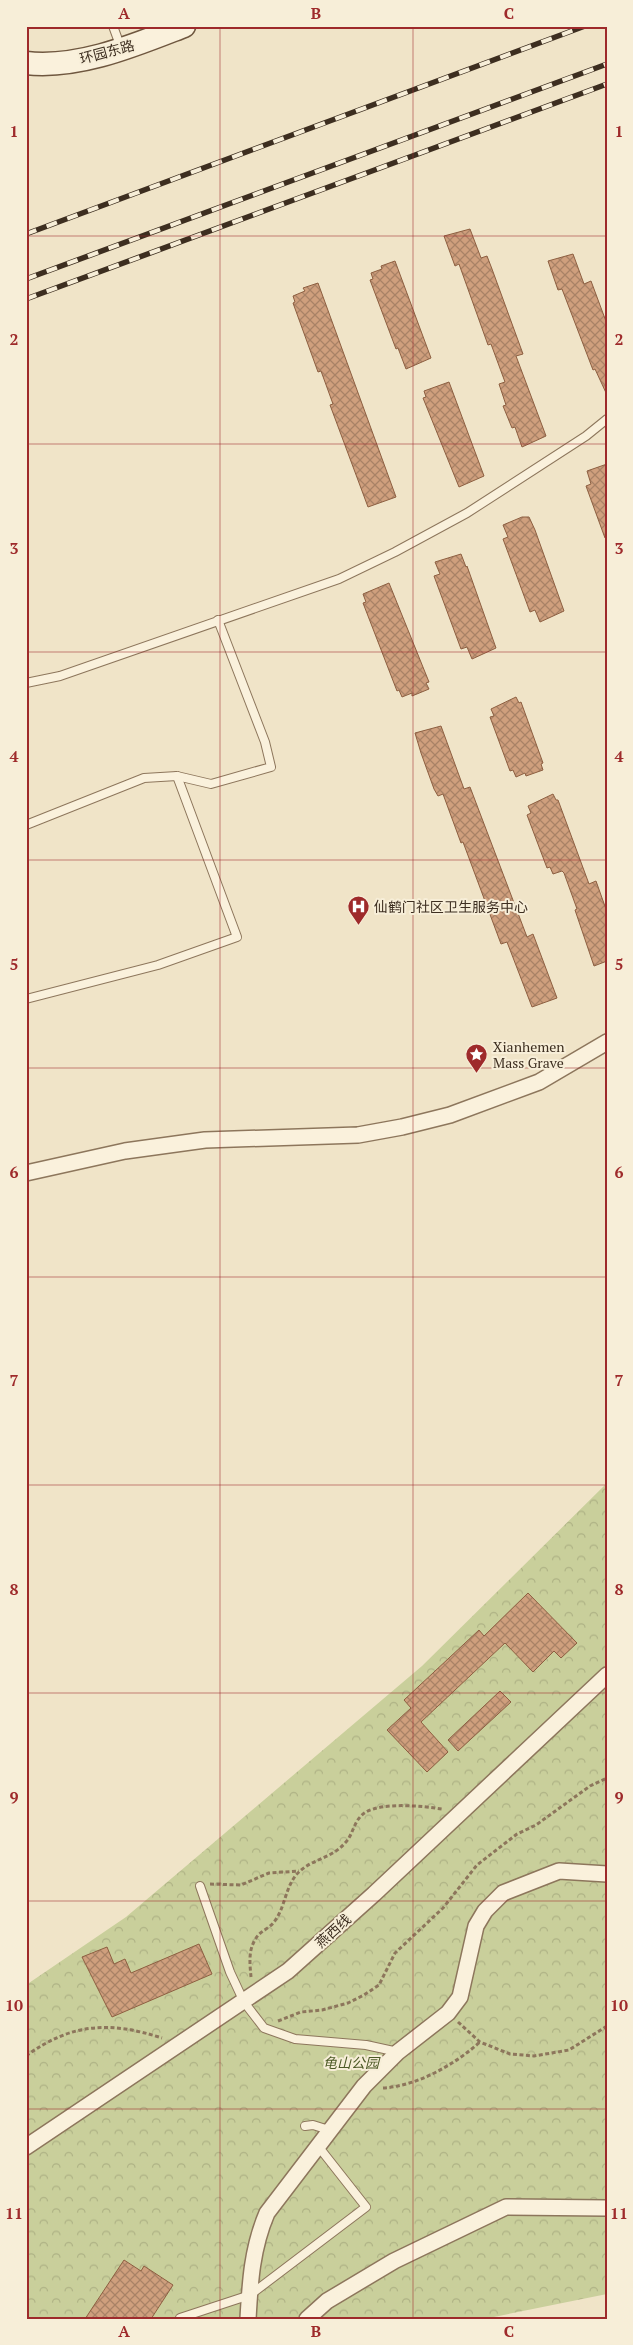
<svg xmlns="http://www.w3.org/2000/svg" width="633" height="2345" font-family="'PT Serif','Noto Sans SC',serif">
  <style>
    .park { fill: url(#park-crowns) }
    .building { fill: url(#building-cross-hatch); stroke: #8d5f41 }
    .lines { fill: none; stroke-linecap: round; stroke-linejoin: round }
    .lane-casing { stroke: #8d765c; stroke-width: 10 }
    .street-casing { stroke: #8d765c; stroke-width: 18 }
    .secondary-casing { stroke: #6f573f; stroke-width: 25 }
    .path { stroke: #8d765c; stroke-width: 3; stroke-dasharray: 4 2.5; stroke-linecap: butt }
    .lane { stroke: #faf1dc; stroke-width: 8 }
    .street { stroke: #faf1dc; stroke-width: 15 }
    .secondary { stroke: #faf1dc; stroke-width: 22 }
    .rail-casing { stroke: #3d2e20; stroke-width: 5.5 }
    .rail { stroke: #f7eed8; stroke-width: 4; stroke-dasharray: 11; stroke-linecap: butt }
    .grid { fill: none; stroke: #9e2a2b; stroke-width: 1; stroke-opacity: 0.55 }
    .labels { text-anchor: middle; stroke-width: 4; stroke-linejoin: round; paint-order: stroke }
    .street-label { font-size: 14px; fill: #3d2e20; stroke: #f7eed8 }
    .poi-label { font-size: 14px; fill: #3d2e20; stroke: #f7eed8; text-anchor: start }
    .park-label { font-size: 14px; font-style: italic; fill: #4d5a26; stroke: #f7eed8 }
    .neatline { fill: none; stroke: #9e2a2b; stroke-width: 2 }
    .grid-label { font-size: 16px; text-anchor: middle; font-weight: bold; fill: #9e2a2b }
  </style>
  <defs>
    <pattern id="park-crowns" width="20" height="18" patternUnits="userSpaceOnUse" patternTransform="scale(1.25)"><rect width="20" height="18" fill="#c9cf9b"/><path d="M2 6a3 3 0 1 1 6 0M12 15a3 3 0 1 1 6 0" fill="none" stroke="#aeb285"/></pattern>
    <pattern id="building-cross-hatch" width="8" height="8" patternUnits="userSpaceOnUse" patternTransform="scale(1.25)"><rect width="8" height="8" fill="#cf9f7d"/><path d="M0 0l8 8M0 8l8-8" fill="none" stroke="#a98266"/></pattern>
  </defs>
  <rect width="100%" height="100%" fill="#f0e4c8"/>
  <polygon class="park" points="607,1483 607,2294 484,2319 26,2319 26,1985 126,1917 422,1666"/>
  <g class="building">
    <polygon points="470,229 481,258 487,256 492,269 523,354 516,356 546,436 522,447 515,427 512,428 503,406 506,405 499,384 505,382 491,344 488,345 459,264 455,266 444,236"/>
    <polygon points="573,254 584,284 591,281 607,324 607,395 595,369 593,370 562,289 558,290 548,261"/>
    <polygon points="395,261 431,358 406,369 398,348 396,349 370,280 373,279 371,273 382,269 381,266"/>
    <polygon points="318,283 396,497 368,507 330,405 333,404 321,371 318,372 293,303 295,302 293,296 305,291 303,288"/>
    <polygon points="449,382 484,476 459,487 423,398 426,397 424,391"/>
    <polygon points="607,464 607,537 605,538 586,486 591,484 587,471"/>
    <polygon points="522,517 529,517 535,530 564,611 540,622 535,610 530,612 503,539 508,537 503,525"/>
    <polygon points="461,554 466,567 467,566 496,648 472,659 467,647 461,649 434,576 440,574 435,562"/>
    <polygon points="389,583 429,682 426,683 429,689 412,696 412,693 402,697 399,690 397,691 363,603 366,602 363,594"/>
    <polygon points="516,697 519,703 521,702 543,763 541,764 543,770 526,776 525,773 516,777 513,770 510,771 490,717 494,716 491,709"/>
    <polygon points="441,726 464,789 470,787 527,937 533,934 557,998 532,1007 507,942 501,944 463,842 461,843 443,794 438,796 434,789 421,753 415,733"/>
    <polygon points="553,794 556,800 558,800 589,884 596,881 607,912 607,961 594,966 575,910 577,909 564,873 562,871 553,874 550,867 547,868 527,815 531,813 528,806"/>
    <polygon points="528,1593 577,1643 561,1658 554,1651 533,1672 505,1643 421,1722 448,1752 427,1772 387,1730 411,1708 404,1700 479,1630 484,1636"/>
    <polygon points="500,1691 511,1702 458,1751 448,1740"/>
    <polygon points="199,1944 212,1974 112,2017 82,1957 107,1947 114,1964 125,1959 131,1973"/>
    <polygon points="124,2260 141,2271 144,2266 173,2285 151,2319 85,2319"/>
  </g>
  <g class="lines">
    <defs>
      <g id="lane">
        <polyline points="113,26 121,48"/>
        <polyline points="26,683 60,676 339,579 395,552 467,513 586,436 607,419"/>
        <polyline points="26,825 144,778 177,776 211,784 271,767 265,742 218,620"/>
        <polyline points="26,999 158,965 237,937 177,776"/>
        <polyline points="200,1886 230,1972 244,2002 264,2028 295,2039 366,2045 398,2052"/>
        <polyline points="305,2126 313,2125 329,2130"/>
        <polyline points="180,2318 250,2295 366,2207 318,2146"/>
      </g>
      <g id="street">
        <polyline points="26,1173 125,1151 205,1140 358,1135 402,1127 450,1115 539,1082 607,1042"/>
        <polyline points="26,2147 288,1971 374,1894 607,1675"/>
        <path d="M248 2319C250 2282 252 2248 267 2213L364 2086 398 2052 448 2013 460 1997 476 1926 485 1911 503 1893 559 1871 607 1874"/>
        <polyline points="307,2319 327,2301 394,2261 506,2207 607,2208"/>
      </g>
      <path id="secondary" d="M26 63C79 69 135 45 184 26"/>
    </defs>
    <use href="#lane" class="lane-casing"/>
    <use href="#street" class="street-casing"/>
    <use href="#secondary" class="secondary-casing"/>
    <g class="path">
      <polyline points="210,1884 241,1885 269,1873 299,1871"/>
      <path d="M251 1977C250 1965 248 1951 255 1940 259 1931 269 1929 274 1922 286 1907 285 1884 300 1871 313 1859 332 1858 345 1843 354 1834 353 1820 366 1812 384 1802 422 1806 442 1809"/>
      <polyline points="278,2021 301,2012 322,2010 348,2003 364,1995 379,1985 395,1953 443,1908 477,1865 517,1834 536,1825 590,1786 607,1778"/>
      <polyline points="458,2022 480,2042 510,2054 534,2056 569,2050 607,2026"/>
      <path d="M26 2056C71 2023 110 2021 162 2038"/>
      <path d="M383 2088C417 2086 454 2065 480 2042"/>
    </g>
    <use href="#lane" class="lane"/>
    <use href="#street" class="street"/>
    <use href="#secondary" class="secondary"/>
    <defs>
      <g id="rail">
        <polyline points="26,234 585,26"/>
        <polyline points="26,279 607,64"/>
        <polyline points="26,299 607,84"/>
      </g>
    </defs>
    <use href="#rail" class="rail-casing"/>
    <use href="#rail" class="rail"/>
  </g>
  <path class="grid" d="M220 26V2319M413 26V2319M26 236H607M26 444H607M26 652H607M26 860H607M26 1068H607M26 1277H607M26 1485H607M26 1693H607M26 1901H607M26 2109H607"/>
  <defs>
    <symbol id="hospital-pin" viewBox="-11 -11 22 30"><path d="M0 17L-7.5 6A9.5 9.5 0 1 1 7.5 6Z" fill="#9e2a2b" stroke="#f7eed8"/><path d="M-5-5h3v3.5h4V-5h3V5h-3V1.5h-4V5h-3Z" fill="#fff"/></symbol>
    <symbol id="sight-pin" viewBox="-11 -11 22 30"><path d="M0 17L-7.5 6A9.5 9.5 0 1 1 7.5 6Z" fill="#9e2a2b" stroke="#f7eed8"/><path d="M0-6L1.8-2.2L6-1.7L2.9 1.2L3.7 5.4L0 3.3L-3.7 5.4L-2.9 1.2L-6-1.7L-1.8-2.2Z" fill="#fff"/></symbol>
  </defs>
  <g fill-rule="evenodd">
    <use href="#hospital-pin" x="346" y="894" width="25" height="34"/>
    <use href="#sight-pin" x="464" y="1042" width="25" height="34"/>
  </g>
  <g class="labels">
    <g class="street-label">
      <text transform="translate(107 52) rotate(-15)" y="5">环园东路</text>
      <text transform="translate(333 1931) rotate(-42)" y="5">燕西线</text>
    </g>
    <g class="poi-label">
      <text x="374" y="912">仙鹤门社区卫生服务中心</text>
      <text x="493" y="1052">Xianhemen<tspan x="493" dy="16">Mass Grave</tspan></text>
    </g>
    <g class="park-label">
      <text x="351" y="2068">龟山公园</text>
    </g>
  </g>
  <rect width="633" height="2345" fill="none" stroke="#f7eed8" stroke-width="55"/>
  <rect x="28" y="28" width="578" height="2290" class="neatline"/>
  <g class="grid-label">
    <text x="124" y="19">A</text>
    <text x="316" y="19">B</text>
    <text x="509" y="19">C</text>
    <text x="14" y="137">1</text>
    <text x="619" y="137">1</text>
    <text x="14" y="345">2</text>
    <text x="619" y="345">2</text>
    <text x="14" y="554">3</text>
    <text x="619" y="554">3</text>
    <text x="14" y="762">4</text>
    <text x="619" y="762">4</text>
    <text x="14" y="970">5</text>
    <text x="619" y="970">5</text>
    <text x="14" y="1178">6</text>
    <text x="619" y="1178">6</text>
    <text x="14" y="1386">7</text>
    <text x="619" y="1386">7</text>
    <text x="14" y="1595">8</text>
    <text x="619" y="1595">8</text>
    <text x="14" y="1803">9</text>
    <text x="619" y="1803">9</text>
    <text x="14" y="2011">10</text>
    <text x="619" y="2011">10</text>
    <text x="14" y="2219">11</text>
    <text x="619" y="2219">11</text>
    <text x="124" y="2337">A</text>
    <text x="316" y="2337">B</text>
    <text x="509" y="2337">C</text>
  </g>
</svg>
